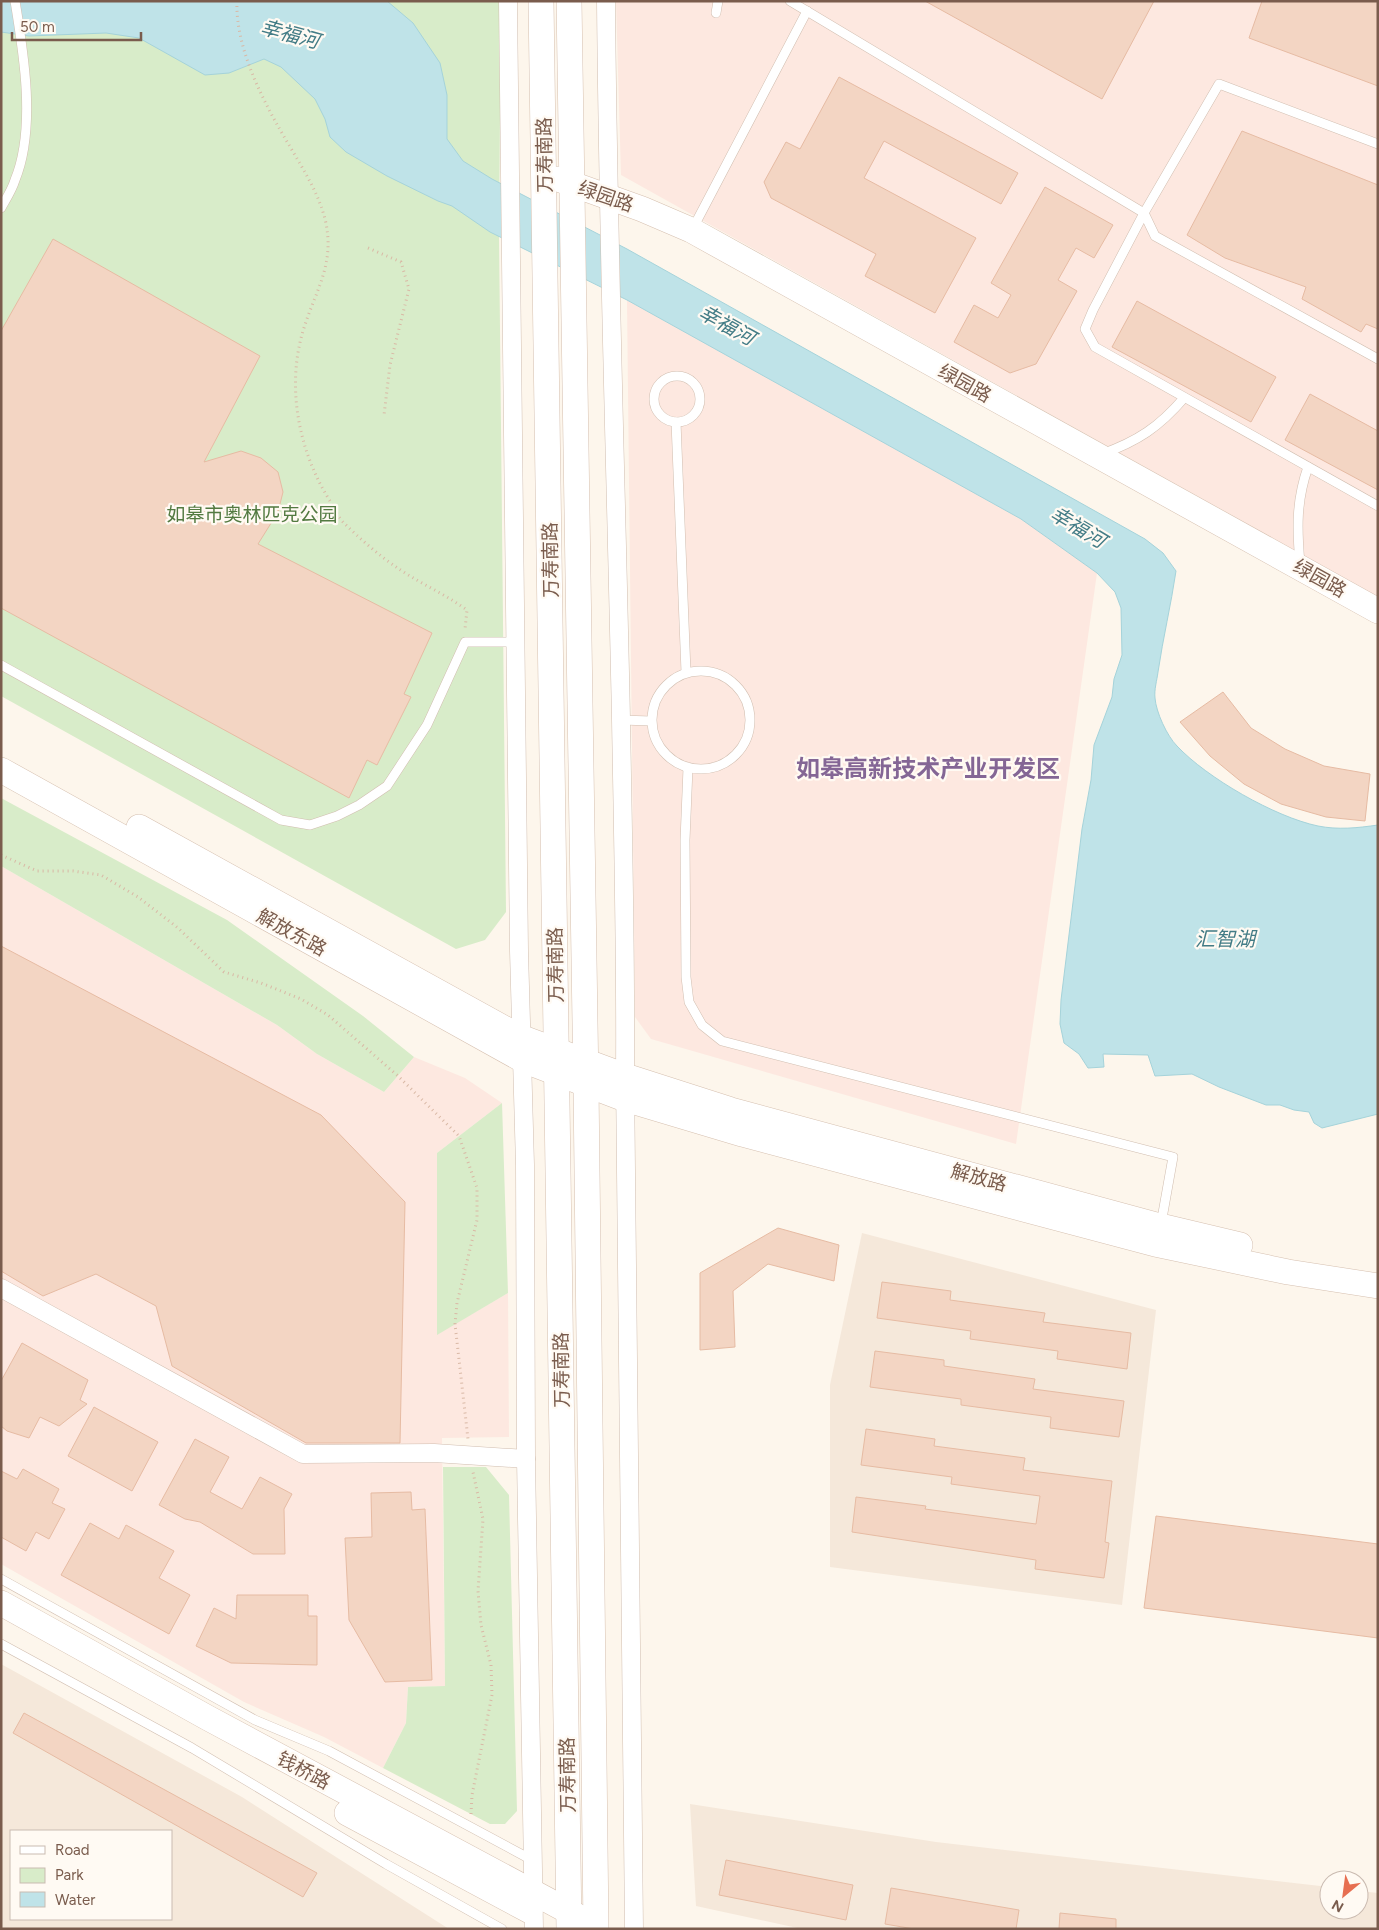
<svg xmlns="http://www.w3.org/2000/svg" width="1379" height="1930" font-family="Figtree,'Noto Sans SC',sans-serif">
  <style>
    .residential { fill: #f5e8da; fill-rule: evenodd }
    .commercial { fill: #fde8e0 }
    .green { fill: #d8ecc9 }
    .water { fill: #bfe3e8; stroke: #a5d3da }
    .building { fill: #f3d5c3; stroke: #e6bba3 }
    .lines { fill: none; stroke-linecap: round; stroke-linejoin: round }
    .lane-casing { stroke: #d1beb0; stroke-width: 10 }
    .street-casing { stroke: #d1beb0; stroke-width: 19 }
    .secondary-casing { stroke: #d6c0b0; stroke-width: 26 }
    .path { stroke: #d9b8a5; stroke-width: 3; stroke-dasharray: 1 4; stroke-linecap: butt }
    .lane { stroke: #fff; stroke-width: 9 }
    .street { stroke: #fff; stroke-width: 18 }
    .secondary { stroke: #fff; stroke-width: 25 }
    .labels { text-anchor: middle; stroke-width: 4.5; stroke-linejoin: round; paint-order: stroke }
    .street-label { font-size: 19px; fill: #7a5c4d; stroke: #fffaf3 }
    .park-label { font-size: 19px; fill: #537a41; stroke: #fffaf3 }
    .water-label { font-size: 20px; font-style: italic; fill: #437c86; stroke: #fffaf3 }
    .district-label { font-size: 24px; font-weight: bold; fill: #846695; stroke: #fffaf3 }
  </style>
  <rect width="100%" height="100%" fill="#fdf6ec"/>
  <g class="residential">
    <polygon points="862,1233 1156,1310 1122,1605 830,1567 830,1385"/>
    <path d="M1 1664 242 1797 449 1929H1ZM11 1831H171V1919H11Z"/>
    <polygon points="690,1804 936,1842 1329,1887 1329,1910 1359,1910 1359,1891 1378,1893 1378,1929 802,1929 696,1906"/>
  </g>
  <g class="commercial">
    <polygon points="616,1 1378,1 1378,597 621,175"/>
    <polygon points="627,300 1021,519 1097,573 1016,1144 651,1039 635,1017"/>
    <polygon points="1,866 277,1025 317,1054 384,1092 414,1057 465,1078 502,1103 437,1153 437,1334 508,1293 509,1437 442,1438 445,1686 408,1687 406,1723 383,1768 324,1737 244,1702 1,1564"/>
  </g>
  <g class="green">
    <polygon points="1,1 501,1 499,233 506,912 485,940 456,949 1,696"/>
    <polygon points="1,798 227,920 363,1016 414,1057 384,1092 317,1054 277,1025 1,866"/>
    <polygon points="502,1103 508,1293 437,1335 437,1153"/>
    <polygon points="443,1467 486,1467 509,1495 517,1811 505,1824 490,1824 383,1768 406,1723 408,1687 445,1686"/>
  </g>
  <path class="water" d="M1 1H387L413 23 440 63 447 95V139L463 161 492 179 627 249 1145 539 1163 553 1176 571C1171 605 1163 638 1158 672 1157 680 1154 690 1155 698 1156 712 1167 736 1177 746 1207 778 1275 817 1318 826 1338 830 1357 828 1378 825V1114L1322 1128 1314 1123 1309 1112 1294 1110 1280 1105H1266L1219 1087 1192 1074 1155 1076 1148 1055 1103 1054 1104 1067 1088 1068 1079 1054 1064 1043 1060 1024 1061 1000 1082 829 1091 780 1094 745 1112 697 1114 679 1122 655 1121 608 1115 592 1097 573 1021 519 627 300 490 232 452 206 438 201 387 176 346 152 330 137 325 119 315 99 281 67 264 59 229 73 205 75 139 38 106 33 29 36 1 32Z"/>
  <g class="building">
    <polygon points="925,1 1154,1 1102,99"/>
    <polygon points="1262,1 1378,1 1378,86 1249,38"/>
    <polygon points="839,77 1018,173 1001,204 884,141 864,178 976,238 935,313 865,276 876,254 771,198 764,182 786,142 800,149"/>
    <polygon points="1242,131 1378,185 1378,329 1366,324 1361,332 1302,299 1306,287 1225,258 1187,235"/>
    <polygon points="1045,187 1113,225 1094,258 1076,248 1058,280 1077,291 1036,364 1010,373 954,342 974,305 998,318 1011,295 991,283"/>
    <polygon points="53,239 260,356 204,462 241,451 261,458 278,472 283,492 278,512 258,544 432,633 404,694 411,697 377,765 367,760 349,798 1,608 1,331"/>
    <polygon points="1137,301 1276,377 1251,422 1112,347"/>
    <polygon points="1310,394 1378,431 1378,490 1285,440"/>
    <polygon points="1223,692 1251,728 1285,749 1324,766 1370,774 1365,821 1326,817 1281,804 1244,784 1210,756 1180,722"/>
    <polygon points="1,946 321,1115 405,1202 400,1443 306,1443 172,1366 156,1306 96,1274 43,1296 1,1271"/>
    <polygon points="778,1228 839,1245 834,1281 768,1264 733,1291 735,1347 700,1350 700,1273"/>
    <polygon points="882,1282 951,1291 950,1300 1045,1313 1043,1322 1131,1333 1127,1369 1057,1359 1058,1351 970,1339 971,1331 877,1318"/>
    <polygon points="22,1343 88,1380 80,1400 87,1404 59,1426 40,1417 29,1438 7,1431 1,1426 1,1381"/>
    <polygon points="875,1351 944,1360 944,1366 1035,1379 1033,1389 1124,1401 1119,1437 1050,1428 1051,1417 961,1405 961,1399 870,1387"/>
    <polygon points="94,1407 158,1442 132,1491 68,1456"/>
    <polygon points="866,1429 935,1439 934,1446 1025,1458 1023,1470 1112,1481 1105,1542 1109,1543 1104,1578 1035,1569 1036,1560 852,1532 856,1497 926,1506 925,1509 1036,1524 1040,1496 951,1484 952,1477 861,1465"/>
    <polygon points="195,1439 229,1457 210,1492 242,1509 260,1477 292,1494 284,1509 285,1554 253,1554 200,1522 185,1519 159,1505"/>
    <polygon points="23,1469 59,1489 52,1503 65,1509 49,1539 36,1532 26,1551 1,1537 1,1471 17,1479"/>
    <polygon points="411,1492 412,1510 425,1509 432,1680 385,1682 349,1620 345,1538 372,1537 371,1493"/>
    <polygon points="1156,1516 1378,1544 1378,1638 1144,1608"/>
    <polygon points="90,1523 119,1539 126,1525 174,1551 159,1578 190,1595 169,1634 61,1575"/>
    <polygon points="237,1595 308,1595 308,1616 317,1616 317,1665 231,1663 196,1646 214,1608 236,1619"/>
    <polygon points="24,1713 317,1873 303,1897 13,1733"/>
    <polygon points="726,1860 853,1885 846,1920 719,1895"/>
    <polygon points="891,1888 1019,1910 1016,1929 914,1929 885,1924"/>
    <polygon points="1060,1913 1116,1919 1116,1929 1059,1929"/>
  </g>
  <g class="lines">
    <defs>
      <g id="lane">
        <polyline points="790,1 1144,213 1155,236 1378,359"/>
        <polyline points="716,13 718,1"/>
        <polyline points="1378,144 1219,84 1144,213 1093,310 1085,329 1095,347 1378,506"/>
        <path d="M1 208C6 199 12 190 15 180 36 129 24 55 15 1"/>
        <polyline points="692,230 807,11"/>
        <circle cx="677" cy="399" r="23"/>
        <polyline points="676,422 686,672"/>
        <path d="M1102 454C1138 441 1159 427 1184 398"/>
        <path d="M1300 564C1297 529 1296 501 1308 467"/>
        <polyline points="1,665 281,820 310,825 337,816 359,805 387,786 427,725 465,642 515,642"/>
        <circle cx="701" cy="720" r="49"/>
        <polyline points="621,720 651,721"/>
        <polyline points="688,768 685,840 686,977 689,1002 702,1025 722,1041 1173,1157 1161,1224"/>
        <polyline points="1,1579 255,1720 329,1751 532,1860"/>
        <polyline points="1,1644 192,1748 386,1864 502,1929"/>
      </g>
      <g id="street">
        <polyline points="508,1 519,951 525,1165 526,1459 534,1929"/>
        <path d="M606 1C608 241 616 480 621 719 623 838 626 957 625 1076L634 1929"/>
        <polyline points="1,1288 303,1454 434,1453 526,1459"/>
      </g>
      <g id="secondary">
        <polyline points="541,1 569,1929"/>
        <polyline points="569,1 586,1086 596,1929"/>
        <polyline points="558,179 642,209 691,230 1378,611"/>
        <polyline points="1,770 523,1060 625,1099 742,1134 1155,1244 1288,1272 1378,1286"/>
        <polyline points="139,827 520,1037 625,1076 731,1110 1160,1226 1240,1245"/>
        <polyline points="1,1603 208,1718 581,1918"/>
        <polyline points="347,1813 530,1911"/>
      </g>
    </defs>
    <use href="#lane" class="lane-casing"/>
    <use href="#street" class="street-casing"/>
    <use href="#secondary" class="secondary-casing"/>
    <g class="path">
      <path d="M237 1C235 49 265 105 289 145 303 169 318 192 325 219 336 264 315 291 303 331 286 388 299 452 330 501 334 508 338 517 344 523 360 539 381 557 399 569 421 584 445 594 467 610L465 629"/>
      <polyline points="368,248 401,262 409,289 390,365 384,415"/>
      <polyline points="1,855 37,871 73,871 101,875 138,897 178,928 224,972 261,983 301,999 328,1015 398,1076 459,1136 477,1188 477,1220 457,1303 455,1324 468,1439"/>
      <polyline points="471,1814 472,1795 492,1695 491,1665 481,1625 478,1591 483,1519 473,1472"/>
    </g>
    <use href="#lane" class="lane"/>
    <use href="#street" class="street"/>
    <use href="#secondary" class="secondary"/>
  </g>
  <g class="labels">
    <g class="street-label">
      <text transform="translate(544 155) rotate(-91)" y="7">万寿南路</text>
      <text transform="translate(606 196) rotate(19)" y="7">绿园路</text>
      <text transform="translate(965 383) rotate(29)" y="7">绿园路</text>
      <text transform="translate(550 560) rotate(-91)" y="7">万寿南路</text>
      <text transform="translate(1320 578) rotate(29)" y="7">绿园路</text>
      <text transform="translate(292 932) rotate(29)" y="7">解放东路</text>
      <text transform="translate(555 965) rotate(-91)" y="7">万寿南路</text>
      <text transform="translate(979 1177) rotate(15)" y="7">解放路</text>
      <text transform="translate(561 1370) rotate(-91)" y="7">万寿南路</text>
      <text transform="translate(304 1770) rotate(28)" y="7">钱桥路</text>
      <text transform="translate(567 1775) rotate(-91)" y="7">万寿南路</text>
    </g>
    <g class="park-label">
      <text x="252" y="521">如皋市奥林匹克公园</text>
    </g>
    <g class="water-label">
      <text transform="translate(290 34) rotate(15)" y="7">幸福河</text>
      <text transform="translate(727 325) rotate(29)" y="7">幸福河</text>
      <text transform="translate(1078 527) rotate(31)" y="7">幸福河</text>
      <text x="1225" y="946">汇智湖</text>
    </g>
    <g class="district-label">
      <text x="928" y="777">如皋高新技术产业开发区</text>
    </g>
  </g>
  <rect width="1379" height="1930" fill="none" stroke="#7a5c4d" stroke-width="5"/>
  <rect x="10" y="1830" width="162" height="90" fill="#fffaf3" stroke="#cabbb1"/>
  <rect x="20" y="1846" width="25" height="8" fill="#ffffff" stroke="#cabbb1"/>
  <text x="55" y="1855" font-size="15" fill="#7a5c4d">Road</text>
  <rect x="20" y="1868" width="25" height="15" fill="#d8ecc9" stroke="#cabbb1"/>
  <text x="55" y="1880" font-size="15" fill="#7a5c4d">Park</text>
  <rect x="20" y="1892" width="25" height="15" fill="#bfe3e8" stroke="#cabbb1"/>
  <text x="55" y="1905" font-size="15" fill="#7a5c4d">Water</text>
  <g transform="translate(1344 1895) rotate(209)"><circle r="24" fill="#fffaf3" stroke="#cabbb1"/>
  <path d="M0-4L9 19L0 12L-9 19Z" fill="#e76f51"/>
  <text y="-8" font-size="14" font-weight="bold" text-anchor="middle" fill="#7a5c4d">N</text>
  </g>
  <path d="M12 32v8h129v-8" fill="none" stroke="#7a5c4d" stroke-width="2.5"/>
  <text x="20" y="32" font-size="15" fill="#7a5c4d" stroke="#fffaf3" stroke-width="4" paint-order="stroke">50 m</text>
</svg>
